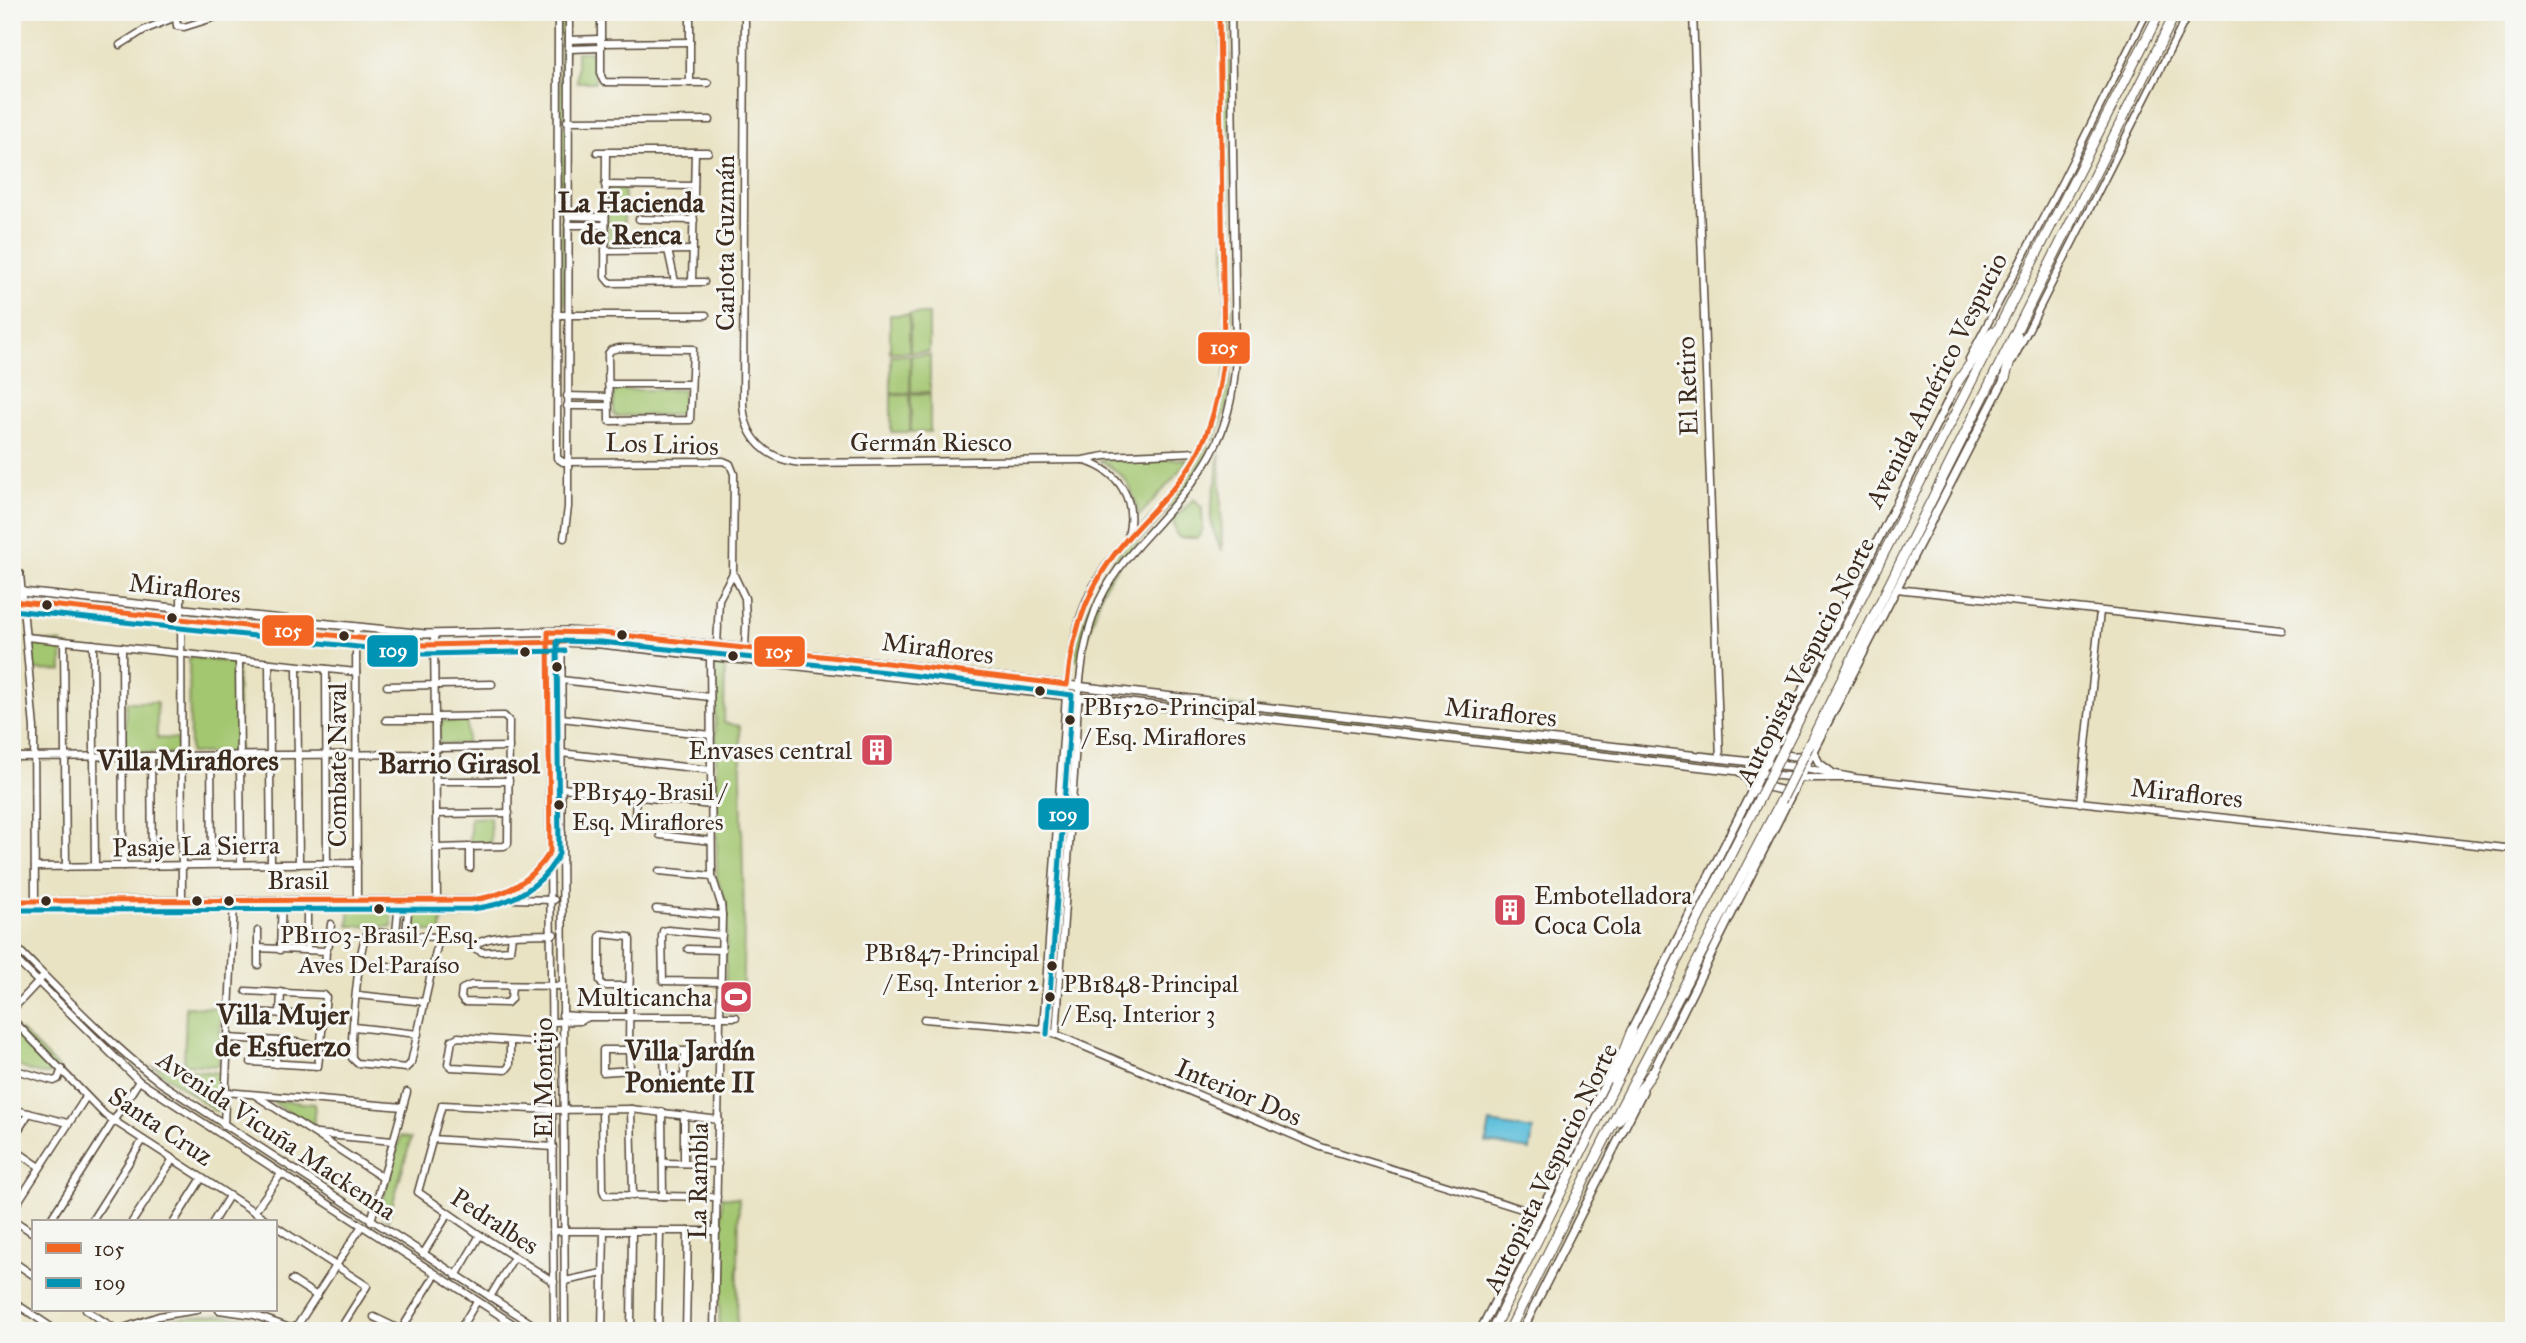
<svg xmlns="http://www.w3.org/2000/svg" width="2526" height="1343" font-family="'IM FELL Great Primer',serif">
  <style>
    .green { fill: #a3c670; stroke: #6f7847; stroke-width: 2 }
    .water { fill: #5ec0dc; stroke: #4c757d; stroke-width: 2 }
    .lines { fill: none; stroke-linecap: round; stroke-linejoin: round }
    .minor-casing { stroke: #554637; stroke-width: 9 }
    .major-casing { stroke: #554637; stroke-width: 10 }
    .highway-casing { stroke: #554637; stroke-width: 11 }
    .minor { stroke: #fff; stroke-width: 6 }
    .major { stroke: #fff; stroke-width: 7 }
    .highway { stroke: #fff; stroke-width: 9 }
    .highway-bridge-casing { stroke: #554637; stroke-width: 11; stroke-linecap: butt }
    .highway-bridge { stroke: #fff; stroke-width: 9 }
    .bus-1-casing { stroke: #f6f6f2; stroke-width: 10 }
    .bus-2-casing { stroke: #f6f6f2; stroke-width: 10 }
    .bus-1 { stroke: #f26522; stroke-width: 5 }
    .bus-2 { stroke: #0093b3; stroke-width: 5 }
    .bus-dot { fill: #3b2a1e; stroke: #f6f6f2; stroke-width: 2.5 }
    .labels { text-anchor: middle; stroke-width: 6; stroke-linejoin: round; paint-order: stroke }
    .bus-label { font-size: 24px; fill: #3b2a1e; stroke: #f6f6f2; text-anchor: start }
    .street-label { font-size: 26px; fill: #3b2a1e; stroke: #f6f6f2 }
    .poi-label { font-size: 26px; fill: #3b2a1e; stroke: #f6f6f2; text-anchor: end }
    .neighbourhood-label { font-size: 28px; font-weight: bold; fill: #3b2a1e; stroke: #f6f6f2 }
    .line-badge { stroke: #f6f6f2; stroke-width: 2.5 }
    .badge-label { font-size: 19px; text-anchor: middle; font-weight: bold; fill: #fff }
  </style>
  <rect width="100%" height="100%" fill="#f6f6f2"/>
  <filter id="ink" filterUnits="userSpaceOnUse"><feTurbulence type="fractalNoise" baseFrequency=".0143" numOctaves="2"/><feDisplacementMap in="SourceGraphic" scale="14" xChannelSelector="R" yChannelSelector="G"/><feConvolveMatrix kernelMatrix="1 2 1 2 8 2 1 2 1" color-interpolation-filters="sRGB"/></filter>
  <filter id="wash" filterUnits="userSpaceOnUse"><feTurbulence type="fractalNoise" baseFrequency=".00686" numOctaves="4" result="noise"/><feDisplacementMap in="SourceGraphic" scale="28" xChannelSelector="R" yChannelSelector="G"/><feGaussianBlur stdDeviation="1.57" result="paint"/><feColorMatrix in="noise" values="0 0 0 0 0 0 0 0 0 0 0 0 0 0 0 0 0 1.4 0 .05"/><feComposite in="paint" operator="in"/></filter>
  <g filter="url(#wash)">
    <rect width="100%" height="100%" fill="#e9e3c4"/>
    <g class="green">
      <polygon points="560,12 566,12 566,115 563,118 560,116"/>
      <polygon points="1221,12 1229,12 1230,100 1223,101"/>
      <rect x="577" y="52" width="18" height="30"/>
      <polygon points="1223,105 1230,105 1232,302 1226,302"/>
      <polygon points="561,126 565,126 566,130 565,301 564,309 561,311"/>
      <polygon points="607,189 624,189 624,246 608,246"/>
      <polygon points="1225,307 1232,307 1232,360 1229,399 1216,441 1210,439 1222,399 1226,360"/>
      <rect x="910" y="314" width="19" height="38"/>
      <rect x="890" y="315" width="19" height="37"/>
      <rect x="891" y="355" width="19" height="38"/>
      <rect x="911" y="355" width="19" height="37"/>
      <polygon points="614,390 683,390 683,415 614,416"/>
      <rect x="911" y="394" width="19" height="38"/>
      <rect x="891" y="395" width="19" height="37"/>
      <path d="M1207 445 1213 448 1180 497 1118 565 1103 589 1080 661 1074 659C1082 617 1097 579 1124 546 1155 509 1183 489 1207 445Z"/>
      <path d="M1220 455 1222 551C1207 520 1209 514 1216 482 1218 471 1215 464 1220 455Z"/>
      <path d="M1188 459 1175 477 1139 516C1132 485 1127 475 1099 460Z"/>
      <path d="M1194 499 1202 507C1201 518 1207 529 1197 538H1180L1176 534 1173 519Z"/>
      <polygon points="31,640 62,643 62,671 34,670"/>
      <polygon points="189,657 237,663 239,753 190,753"/>
      <polygon points="715,664 725,666 724,723 740,726 744,924 742,1013 725,1013 727,905 717,878"/>
      <polygon points="126,702 157,702 157,738 177,739 177,754 125,753"/>
      <polygon points="1201,702 1761,766 1759,771 1200,708"/>
      <polygon points="440,721 467,721 467,744 439,744"/>
      <polygon points="490,817 491,843 470,844 470,818"/>
      <polygon points="349,907 392,909 392,927 349,926"/>
      <polygon points="465,907 463,918 442,919 441,933 411,929 413,908"/>
      <polygon points="186,1007 221,1008 219,1066 184,1064"/>
      <path d="M21 1031 59 1069C47 1081 25 1069 12 1063V1041Z"/>
      <polygon points="152,1066 220,1073 219,1110 215,1111"/>
      <polygon points="270,1100 315,1104 313,1128"/>
      <polygon points="401,1136 411,1139 388,1220 379,1213"/>
      <polygon points="722,1197 739,1198 737,1331 719,1331"/>
      <path d="M208 1315C234 1316 263 1318 287 1331H259L217 1324 166 1331H131L162 1319Z"/>
    </g>
    <polygon class="water" points="1490,1123 1533,1130 1530,1150 1486,1143"/>
  </g>
  <g filter="url(#ink)">
    <g class="lines">
      <defs>
        <g id="minor">
          <polyline points="186,12 176,18 177,26 184,27 232,12"/>
          <polyline points="558,12 557,458 563,462 723,461 730,464 734,474 733,573 745,598 746,622"/>
          <polyline points="601,12 601,76 604,82 708,83"/>
          <path d="M745 12 743 404C745 439 767 460 802 463L1083 460 1105 456 1198 452"/>
          <polyline points="1693,12 1720,759"/>
          <polyline points="569,40 600,39"/>
          <polyline points="600,43 690,42"/>
          <polyline points="120,45 144,30 178,16"/>
          <polyline points="569,49 600,48"/>
          <polyline points="690,83 690,12"/>
          <polyline points="567,121 710,120"/>
          <polyline points="597,152 708,152"/>
          <polyline points="606,152 605,277 610,283 704,282"/>
          <polyline points="605,185 694,186"/>
          <polyline points="568,216 604,217"/>
          <polyline points="639,219 694,220"/>
          <polyline points="568,225 604,225"/>
          <polyline points="668,250 675,282"/>
          <polyline points="605,251 693,250"/>
          <polyline points="692,282 695,152"/>
          <polyline points="557,315 706,315"/>
          <polygon points="619,348 693,349 690,420 609,421 608,354 611,350"/>
          <polyline points="1969,359 2062,182 2147,12"/>
          <polyline points="2013,360 2189,12"/>
          <polyline points="608,384 691,384"/>
          <polyline points="567,396 608,397"/>
          <polyline points="567,406 608,406"/>
          <path d="M1085 461C1120 472 1137 500 1128 536"/>
          <polyline points="564,538 568,507 569,12"/>
          <polyline points="20,574 34,728 35,902"/>
          <polyline points="1896,589 2282,630"/>
          <polyline points="181,594 182,902"/>
          <polyline points="718,622 719,599 732,575"/>
          <polyline points="356,628 357,901"/>
          <polyline points="434,635 437,900"/>
          <polyline points="26,637 356,672"/>
          <polyline points="64,641 66,867"/>
          <polyline points="93,644 95,866"/>
          <polyline points="717,645 718,626"/>
          <polyline points="122,647 123,866"/>
          <polyline points="745,648 746,626"/>
          <polyline points="710,656 712,876 721,904 722,915 714,1331"/>
          <polyline points="239,660 241,864"/>
          <polyline points="269,663 271,864"/>
          <polyline points="297,666 299,864"/>
          <polyline points="326,669 327,863"/>
          <polyline points="561,680 710,697"/>
          <polyline points="387,686 492,684"/>
          <polyline points="435,717 504,716 509,721 508,844 504,846 436,848"/>
          <polyline points="561,718 711,735"/>
          <polyline points="386,720 435,720"/>
          <polyline points="435,748 509,747"/>
          <polyline points="561,753 711,770"/>
          <polyline points="151,756 152,866"/>
          <polyline points="211,756 212,864"/>
          <polyline points="12,757 435,754"/>
          <polyline points="1805,768 1856,778 2514,849"/>
          <polyline points="1801,778 1854,778"/>
          <polyline points="435,781 509,781"/>
          <polyline points="562,788 711,805"/>
          <polyline points="2080,803 2100,611"/>
          <polyline points="436,814 509,813"/>
          <polyline points="635,817 636,797"/>
          <polyline points="562,832 565,1331"/>
          <polyline points="660,835 711,841"/>
          <polyline points="470,847 470,868"/>
          <polyline points="550,852 554,1331"/>
          <polyline points="35,867 357,863"/>
          <polyline points="659,871 712,876"/>
          <polyline points="499,896 510,899 554,900"/>
          <polyline points="656,909 722,915"/>
          <polyline points="258,931 258,948 326,951 325,968"/>
          <path d="M368 932 434 937 438 942 411 1063 406 1068 357 1063 352 1058C351 1040 358 943 368 932Z"/>
          <polyline points="396,933 399,901"/>
          <polyline points="406,934 409,900"/>
          <path d="M512 936 510 950 482 952 476 949 477 944C492 933 534 935 554 934"/>
          <path d="M12 943C60 991 107 1042 161 1083L543 1331"/>
          <polyline points="688,949 722,950"/>
          <polyline points="280,950 282,901"/>
          <polyline points="307,950 307,901"/>
          <polyline points="326,951 329,944 331,924"/>
          <polyline points="12,956 139,1081 524,1331"/>
          <polyline points="360,963 432,971"/>
          <polyline points="258,965 258,948"/>
          <polyline points="721,982 663,981 662,936 663,931 668,930 722,935"/>
          <polyline points="512,986 511,999 507,1003 464,1002 461,998 462,989 471,985 563,986"/>
          <polyline points="246,991 324,995 326,997 318,1066 251,1062"/>
          <polyline points="357,995 425,1002"/>
          <polyline points="12,1010 41,979"/>
          <polyline points="229,1011 309,1015"/>
          <polyline points="280,1014 281,992"/>
          <polyline points="562,1015 589,1017 736,1017"/>
          <polyline points="12,1019 105,1115 270,1222"/>
          <polyline points="924,1019 1043,1029 1321,1147 1538,1214"/>
          <polyline points="553,1022 580,1021 589,1017"/>
          <polyline points="354,1027 418,1034"/>
          <path d="M1043 1029 1066 695C1070 652 1077 610 1101 573 1121 541 1150 517 1174 488 1208 449 1221 401 1224 351L1219 12"/>
          <path d="M1056 1035C1062 948 1068 861 1074 774 1078 721 1076 662 1095 611 1106 581 1128 556 1149 533 1204 472 1231 441 1236 357L1231 12"/>
          <polyline points="228,1038 295,1042 321,1047"/>
          <polyline points="510,1041 510,1065 506,1070 451,1067 448,1064 452,1040 458,1037 555,1044"/>
          <polygon points="603,1050 629,1050 630,1070 603,1072"/>
          <polyline points="629,1050 630,940 629,937 602,934 600,937 600,981 603,986 629,986"/>
          <polyline points="685,1052 684,1078 665,1077 664,1054 667,1051 720,1051"/>
          <polyline points="276,1064 277,1042"/>
          <polyline points="12,1069 54,1081 58,1079 62,1069"/>
          <polyline points="225,1092 403,1107"/>
          <polyline points="255,1095 383,1178"/>
          <polyline points="12,1109 68,1123"/>
          <polyline points="602,1109 603,1190 605,1195 717,1197"/>
          <polyline points="631,1109 633,1196"/>
          <polyline points="662,1112 663,1196"/>
          <polyline points="224,1125 234,902"/>
          <polyline points="317,1134 393,1141"/>
          <polyline points="432,1139 553,1147"/>
          <polyline points="12,1140 29,1113"/>
          <polyline points="12,1148 40,1167"/>
          <polyline points="663,1163 718,1164"/>
          <polyline points="684,1163 684,1115"/>
          <polyline points="12,1211 86,1097"/>
          <polyline points="254,1212 281,1174"/>
          <polyline points="12,1219 33,1233"/>
          <polyline points="371,1221 407,1092"/>
          <polyline points="49,1222 139,1081"/>
          <polyline points="91,1222 143,1140"/>
          <polyline points="132,1222 173,1159"/>
          <polyline points="174,1222 202,1178"/>
          <polyline points="213,1222 229,1196"/>
          <polyline points="275,1226 367,1286 339,1331"/>
          <polyline points="553,1231 717,1231"/>
          <polyline points="423,1254 448,1214"/>
          <polyline points="12,1261 33,1275"/>
          <polyline points="456,1276 480,1235"/>
          <polyline points="292,1280 317,1296"/>
          <polyline points="565,1281 603,1273"/>
          <polyline points="554,1282 480,1235 418,1192 442,1105 553,1110 631,1109 719,1120"/>
          <polyline points="490,1297 514,1257"/>
          <polyline points="12,1301 57,1331"/>
          <polyline points="86,1310 117,1330"/>
          <polyline points="219,1310 254,1315 290,1328 297,1326 361,1227"/>
          <polyline points="374,1317 401,1330 436,1274"/>
          <polyline points="115,1331 159,1316 197,1310"/>
          <polyline points="459,1331 477,1301"/>
          <polyline points="602,1331 604,1231"/>
          <polyline points="631,1331 632,1231"/>
          <polyline points="658,1331 660,1231"/>
          <polyline points="686,1331 688,1231"/>
        </g>
        <g id="major">
          <polyline points="12,591 425,634 567,631 602,633 887,663 1067,685 1805,768"/>
          <polyline points="12,601 424,645 504,645 561,642 601,644 1801,778"/>
          <polyline points="549,640 550,852"/>
          <path d="M1750 761 1765 755 1774 749C1785 757 1801 759 1813 751L1819 763 1831 772"/>
          <polyline points="1740,772 1748,780 1752,793 1768,787 1789,792"/>
          <path d="M12 901 471 900C507 898 529 883 549 854 554 846 559 839 561 829V639"/>
          <polyline points="1630,1033 1957,383"/>
          <polyline points="1650,1077 1813,751 2005,378"/>
          <polyline points="183,1331 210,1329 239,1331"/>
          <polyline points="1480,1331 1617,1060"/>
          <polyline points="1522,1331 1643,1091"/>
        </g>
        <g id="highway">
          <polyline points="2005,378 2017,336"/>
          <polyline points="1957,383 1992,332"/>
          <polyline points="1787,743 2160,12"/>
          <polyline points="1809,745 2176,12"/>
          <polyline points="1613,1079 1632,1030"/>
          <polyline points="1618,1121 1652,1073"/>
          <path d="M1492 1331C1581 1153 1668 976 1759 799"/>
          <polyline points="1509,1331 1622,1105 1781,801"/>
        </g>
      </defs>
      <use href="#minor" class="minor-casing"/>
      <use href="#major" class="major-casing"/>
      <use href="#highway" class="highway-casing"/>
      <use href="#minor" class="minor"/>
      <use href="#major" class="major"/>
      <use href="#highway" class="highway"/>
      <defs>
        <g id="highway-bridge">
          <polyline points="1759,799 1787,743"/>
          <polyline points="1781,801 1809,745"/>
        </g>
      </defs>
      <use href="#highway-bridge" class="highway-bridge-casing"/>
      <use href="#highway-bridge" class="highway-bridge"/>
      <defs>
        <g id="bus-1">
          <polyline points="12,601 424,645 565,642"/>
          <path d="M12 901 471 900C506 896 531 882 550 852L548 632 602 633 887 663 1067 685C1072 630 1089 582 1126 540 1149 513 1177 489 1195 458 1214 425 1221 388 1224 351L1219 12"/>
        </g>
        <g id="bus-2">
          <polyline points="12,610 423,654 565,651"/>
          <path d="M12 910 471 909C509 905 541 889 559 854L557 641 601 642 886 672 1072 695 1047 1034"/>
        </g>
      </defs>
      <use href="#bus-1" class="bus-1-casing"/>
      <use href="#bus-2" class="bus-2-casing"/>
      <use href="#bus-1" class="bus-1"/>
      <use href="#bus-2" class="bus-2"/>
    </g>
  </g>
  <defs>
    <symbol id="building-square" viewBox="-11 -11 22 22"><rect x="-9" y="-9" width="18" height="18" rx="4" fill="#d1495b" stroke="#f6f6f2"/><path d="M-4-6H4V6H1V3H-1V6H-4ZM-2.5-4.3h1.7v1.8h-1.7ZM.8-4.3h1.7v1.8H.8ZM-2.5-1h1.7V.8h-1.7ZM.8-1h1.7V.8H.8Z" fill="#fff"/></symbol>
    <symbol id="stadium-square" viewBox="-11 -11 22 22"><rect x="-9" y="-9" width="18" height="18" rx="4" fill="#d1495b" stroke="#f6f6f2"/><path d="M0-5a6.5 5 0 1 0 0 10a6.5 5 0 1 0 0-10ZM-3.5-1.8h7v3.6h-7Z" fill="#fff"/></symbol>
  </defs>
  <g fill-rule="evenodd">
    <use href="#building-square" x="858" y="731" width="38" height="38"/>
    <use href="#building-square" x="1491" y="891" width="38" height="38"/>
    <use href="#stadium-square" x="717" y="978" width="38" height="38"/>
  </g>
  <g class="bus-dot">
    <circle cx="47" cy="605" r="6"/>
    <circle cx="172" cy="618" r="6"/>
    <circle cx="622" cy="635" r="6"/>
    <circle cx="344" cy="636" r="6"/>
    <circle cx="525" cy="652" r="6"/>
    <circle cx="733" cy="656" r="6"/>
    <circle cx="557" cy="667" r="6"/>
    <circle cx="1040" cy="691" r="6"/>
    <circle cx="1070" cy="720" r="6"/>
    <circle cx="559" cy="805" r="6"/>
    <circle cx="46" cy="901" r="6"/>
    <circle cx="197" cy="901" r="6"/>
    <circle cx="229" cy="901" r="6"/>
    <circle cx="379" cy="909" r="6"/>
    <circle cx="1052" cy="966" r="6"/>
    <circle cx="1050" cy="997" r="6"/>
  </g>
  <g class="labels">
    <g class="bus-label">
      <text x="1083" y="715">PB1520-Principal<tspan x="1083" dy="30">/ Esq. Miraflores</tspan></text>
      <text x="572" y="800">PB1549-Brasil /<tspan x="572" dy="30">Esq. Miraflores</tspan></text>
      <text x="379" y="943" text-anchor="middle">PB1103-Brasil / Esq.<tspan x="379" dy="30">Aves Del Paraíso</tspan></text>
      <text x="1039" y="961" text-anchor="end">PB1847-Principal<tspan x="1039" dy="30">/ Esq. Interior 2</tspan></text>
      <text x="1063" y="992">PB1848-Principal<tspan x="1063" dy="30">/ Esq. Interior 3</tspan></text>
    </g>
    <g class="street-label">
      <text transform="translate(725 243) rotate(-90)" y="9">Carlota Guzmán</text>
      <text transform="translate(1936 380) rotate(-63)" y="9">Avenida Américo Vespucio</text>
      <text transform="translate(1687 386) rotate(-92)" y="9">El Retiro</text>
      <text x="931" y="451">Germán Riesco</text>
      <text transform="translate(662 444) rotate(2)" y="9">Los Lirios</text>
      <text transform="translate(185 588) rotate(6)" y="9">Miraflores</text>
      <text transform="translate(938 648) rotate(7)" y="9">Miraflores</text>
      <text transform="translate(1805 661) rotate(-63)" y="9">Autopista Vespucio Norte</text>
      <text transform="translate(1501 712) rotate(6)" y="9">Miraflores</text>
      <text transform="translate(337 765) rotate(-90)" y="9">Combate Naval</text>
      <text transform="translate(2187 793) rotate(6)" y="9">Miraflores</text>
      <text transform="translate(196 846) rotate(-1)" y="9">Pasaje La Sierra</text>
      <text x="298" y="889">Brasil</text>
      <text transform="translate(543 1078) rotate(-90)" y="9">El Montijo</text>
      <text transform="translate(1239 1092) rotate(23)" y="9">Interior Dos</text>
      <text transform="translate(161 1126) rotate(34)" y="9">Santa Cruz</text>
      <text transform="translate(277 1135) rotate(34)" y="9">Avenida Vicuña Mackenna</text>
      <text transform="translate(1550 1168) rotate(-64)" y="9">Autopista Vespucio Norte</text>
      <text transform="translate(698 1181) rotate(-89)" y="9">La Rambla</text>
      <text transform="translate(495 1221) rotate(33)" y="9">Pedralbes</text>
    </g>
    <g class="poi-label">
      <text x="852" y="759">Envases central</text>
      <text x="1534" y="904" text-anchor="start">Embotelladora<tspan x="1534" dy="30">Coca Cola</tspan></text>
      <text x="712" y="1006">Multicancha</text>
    </g>
    <g class="neighbourhood-label">
      <text x="631" y="212">La Hacienda<tspan x="631" dy="32">de Renca</tspan></text>
      <text x="188" y="770">Villa Miraflores</text>
      <text x="459" y="773">Barrio Girasol</text>
      <text x="283" y="1024">Villa Mujer<tspan x="283" dy="32">de Esfuerzo</tspan></text>
      <text x="690" y="1060">Villa Jardín<tspan x="690" dy="32">Poniente II</tspan></text>
    </g>
  </g>
  <g class="line-badge">
    <rect x="1197" y="331" width="54" height="34" rx="7" fill="#f26522"/>
    <rect x="261" y="614" width="54" height="33" rx="7" fill="#f26522"/>
    <rect x="366" y="634" width="53" height="34" rx="7" fill="#0093b3"/>
    <rect x="753" y="635" width="53" height="33" rx="7" fill="#f26522"/>
    <rect x="1037" y="797" width="53" height="34" rx="7" fill="#0093b3"/>
  </g>
  <g class="badge-label">
    <text x="1224" y="354">105</text>
    <text x="288" y="637">105</text>
    <text x="393" y="657">109</text>
    <text x="779" y="658">105</text>
    <text x="1063" y="821">109</text>
  </g>
  <rect width="2526" height="1343" fill="none" stroke="#f6f6f2" stroke-width="42"/>
  <rect x="32" y="1220" width="245" height="91" fill="#f6f6f2" stroke="#aba49d" stroke-width="2"/>
  <rect x="46" y="1243" width="35" height="10" fill="#f26522" stroke="#aba49d" stroke-width="2"/>
  <text x="94" y="1256" font-size="21" fill="#3b2a1e">105</text>
  <rect x="46" y="1278" width="35" height="10" fill="#0093b3" stroke="#aba49d" stroke-width="2"/>
  <text x="94" y="1290" font-size="21" fill="#3b2a1e">109</text>
</svg>
